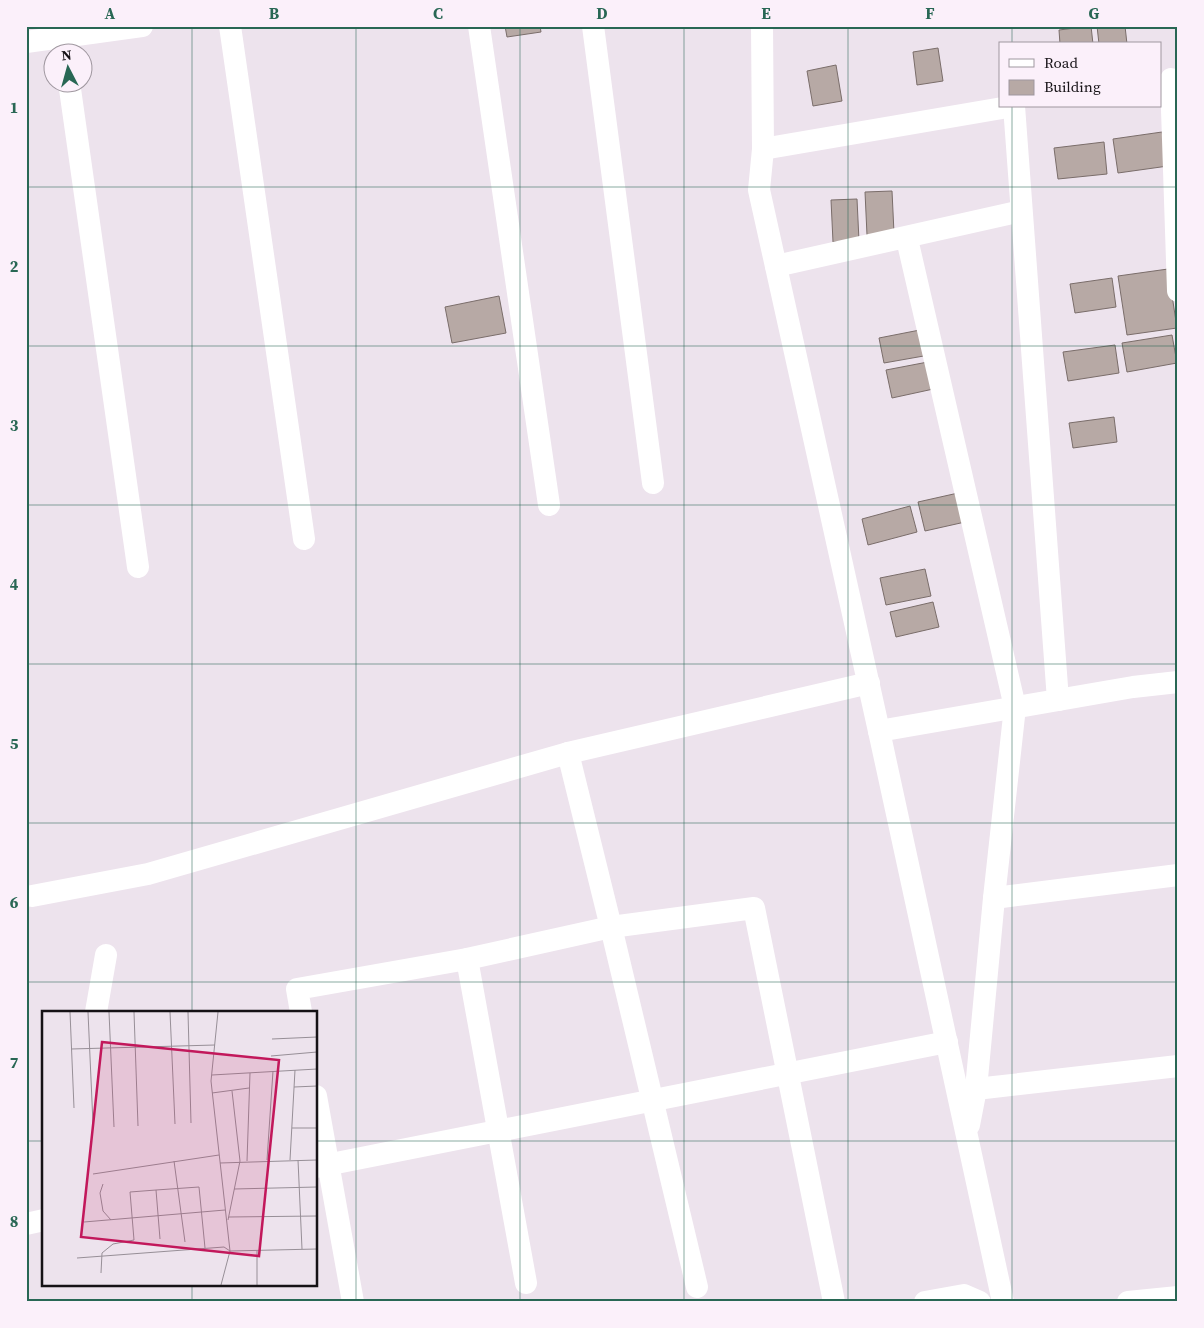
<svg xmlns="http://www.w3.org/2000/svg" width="1204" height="1328" font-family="'Source Serif 4',serif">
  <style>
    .building { fill: #b7a9a5; stroke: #7a6d6a }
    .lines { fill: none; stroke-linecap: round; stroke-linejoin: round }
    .minor { stroke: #fff; stroke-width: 22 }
    .grid { fill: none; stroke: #286754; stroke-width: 1; stroke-opacity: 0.55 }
    .inset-road { fill: none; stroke: #978f97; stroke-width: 1 }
    .view { fill: #c2185b; fill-opacity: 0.15; stroke: #c2185b; stroke-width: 2.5 }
    .inset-edge { fill: none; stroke: #161216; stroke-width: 2.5 }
    .neatline { fill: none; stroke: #286754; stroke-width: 2 }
    .grid-label { font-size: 16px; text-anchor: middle; font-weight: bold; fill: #286754 }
  </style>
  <rect width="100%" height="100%" fill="#ede3ed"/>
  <g class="building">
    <polygon points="505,26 540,26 541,32 507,37"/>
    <polygon points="1091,26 1093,44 1060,44 1059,30"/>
    <polygon points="1097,26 1125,26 1127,44 1099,44"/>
    <polygon points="938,48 943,81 917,85 913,52"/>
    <polygon points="836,65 842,101 813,106 807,71"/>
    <polygon points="1162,132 1168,166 1118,173 1113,139"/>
    <polygon points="1104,142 1107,174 1058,179 1054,148"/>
    <polygon points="892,191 894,233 867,235 865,192"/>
    <polygon points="857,199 859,241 833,242 831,200"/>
    <polygon points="1168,269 1177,328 1127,335 1118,276"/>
    <polygon points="1112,278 1116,307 1075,313 1070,284"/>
    <polygon points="499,296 506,333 452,343 445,307"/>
    <polygon points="930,328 935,354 884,363 879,338"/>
    <polygon points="1172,335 1177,363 1127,372 1122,343"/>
    <polygon points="1115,345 1119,373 1068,381 1063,352"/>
    <polygon points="933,361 938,388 892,398 886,370"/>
    <polygon points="1114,417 1117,442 1073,448 1069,423"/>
    <polygon points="967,491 974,520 925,531 918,502"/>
    <polygon points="910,506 917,532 868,545 862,519"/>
    <polygon points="925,569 931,596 886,605 880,578"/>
    <polygon points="933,602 939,627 896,637 890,612"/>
  </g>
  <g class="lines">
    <g class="minor">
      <polyline points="230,26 304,539"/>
      <polyline points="479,26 549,505"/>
      <polyline points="593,26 653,483"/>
      <polyline points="762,26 763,149 759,190 879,731 1003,1302"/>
      <polyline points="26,42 142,26"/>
      <polyline points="1171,79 1178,291"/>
      <polyline points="69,82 138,567"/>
      <polyline points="1014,106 1058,700"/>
      <polyline points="763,149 1014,106"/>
      <polyline points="907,239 1015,707 994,898 976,1089 969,1125"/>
      <polyline points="776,266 1021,211"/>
      <polyline points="879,731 1133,687 1178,682"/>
      <polyline points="568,753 611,927 697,1287"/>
      <polyline points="32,896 148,874 568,753 869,683"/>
      <polyline points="994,898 1178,875"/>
      <polyline points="96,1012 106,955"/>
      <polyline points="301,1012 297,989 467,959"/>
      <polyline points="976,1089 1178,1066"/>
      <polyline points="316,1096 353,1302"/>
      <polyline points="316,1167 947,1042"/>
      <polyline points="26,1224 44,1220"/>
      <polyline points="526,1283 467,959 611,927 754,908 834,1302"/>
      <polyline points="925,1302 964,1295 980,1302"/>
      <polyline points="1128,1302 1178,1297"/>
    </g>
  </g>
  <path class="grid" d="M192 26V1012M356 26V1302M520 26V1302M684 26V1302M848 26V1302M1012 26V44M1012 106V1302M26 187H1178M26 346H1178M26 505H1178M26 664H1178M26 823H1178M26 982H1178M26 1141H44M316 1141H1178M192 1284V1302"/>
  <g transform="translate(42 1011)">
    <rect width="275" height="275" fill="#ede3ed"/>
    <path class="inset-road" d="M28 1 32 97M46 1 51 113M67 1 72 116M92 1 96 115M128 1 133 113M146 1 149 112M176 1 169 70 188 240 179 274M230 28 275 26M29 38 173 34M229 45 275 41M170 64 275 58M252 76 275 75M170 82 207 77M250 117H275M225 149 231 60M248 149 253 59M256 149 260 238M132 150 143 231M205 150 208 62M178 152 275 149M51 163 177 144M61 173 58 182 61 200 69 209M192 178 275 176M187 206 275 205M186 209 198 150 190 80M42 211 183 199M118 228 114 179 157 176 163 237M215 240V274M35 247 182 236 188 240 275 238M59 262 60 242 71 233 92 229 88 181 114 179"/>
    <path class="view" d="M60 31 237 49 217 245 39 226Z"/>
    <rect width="275" height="275" class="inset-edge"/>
  </g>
  <rect width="1204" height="1328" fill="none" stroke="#fbf0fa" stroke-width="55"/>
  <rect x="999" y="42" width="162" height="65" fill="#fbf0fa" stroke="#9f979f"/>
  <rect x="1009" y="59" width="25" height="8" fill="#ffffff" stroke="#9f979f"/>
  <text x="1044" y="68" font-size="15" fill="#161216">Road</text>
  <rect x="1009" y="80" width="25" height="15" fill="#b7a9a5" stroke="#9f979f"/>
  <text x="1044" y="92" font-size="15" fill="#161216">Building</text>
  <g transform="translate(68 68) rotate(354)"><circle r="24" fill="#fbf0fa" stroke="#9f979f"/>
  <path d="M0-4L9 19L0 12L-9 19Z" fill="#286754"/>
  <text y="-8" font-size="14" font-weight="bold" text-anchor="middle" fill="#161216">N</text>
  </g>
  <rect x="28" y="28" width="1148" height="1272" class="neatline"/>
  <g class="grid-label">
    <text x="110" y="19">A</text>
    <text x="274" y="19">B</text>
    <text x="438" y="19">C</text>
    <text x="602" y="19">D</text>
    <text x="766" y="19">E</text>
    <text x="930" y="19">F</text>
    <text x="1094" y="19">G</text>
    <text x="14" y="113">1</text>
    <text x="14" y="272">2</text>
    <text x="14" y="431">3</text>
    <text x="14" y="590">4</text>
    <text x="14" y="749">5</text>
    <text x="14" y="908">6</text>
    <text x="14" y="1068">7</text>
    <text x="14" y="1227">8</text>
  </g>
</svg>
